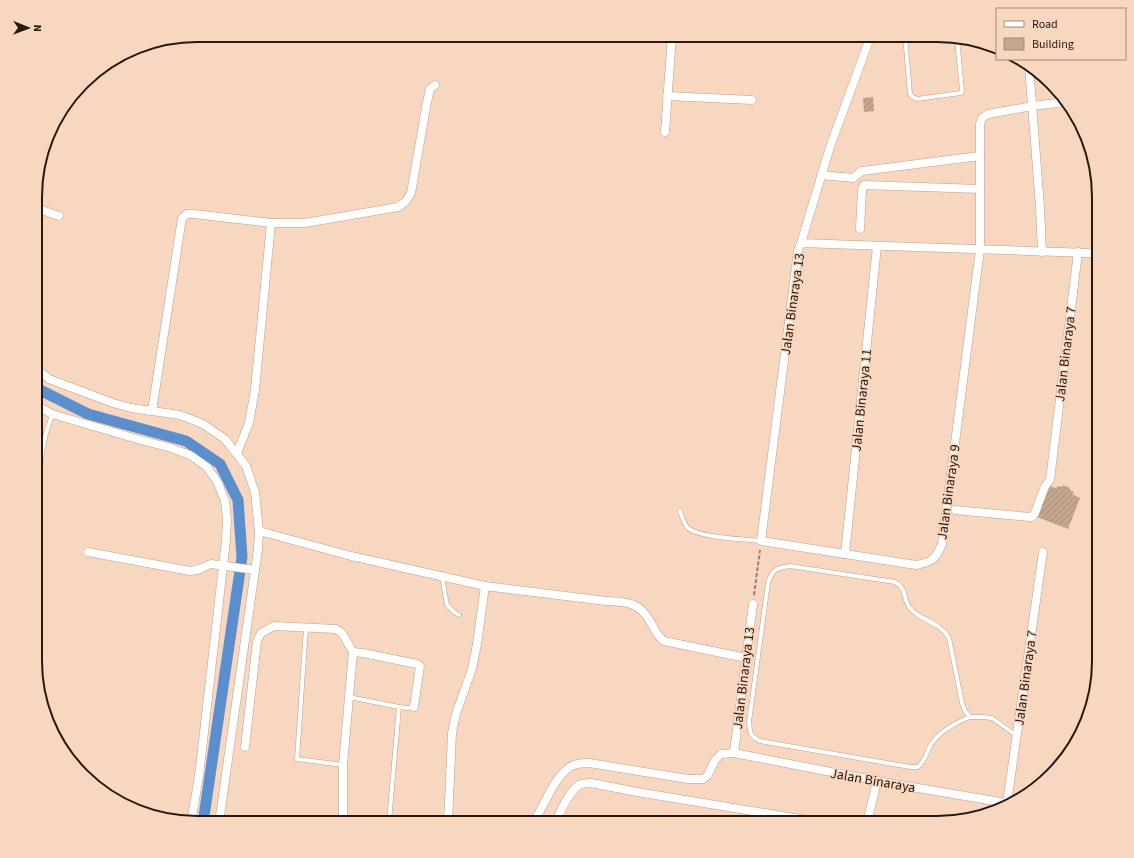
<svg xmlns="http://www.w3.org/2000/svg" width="1134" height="858" font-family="'Source Sans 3',sans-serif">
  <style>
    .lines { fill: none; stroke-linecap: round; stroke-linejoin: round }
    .canal { stroke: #5b8ecd; stroke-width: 11 }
    .building { fill: url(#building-hatch) }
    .service-casing { stroke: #be9f89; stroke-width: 5 }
    .minor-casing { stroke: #be9f89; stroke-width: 9 }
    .path { stroke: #998171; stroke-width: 2; stroke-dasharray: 4 2; stroke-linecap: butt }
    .service { stroke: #fff; stroke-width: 4 }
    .minor { stroke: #fff; stroke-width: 8 }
    .labels { text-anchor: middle; stroke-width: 3; stroke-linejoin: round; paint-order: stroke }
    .street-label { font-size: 14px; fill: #251911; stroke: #f8d7c0 }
    .rim { fill: none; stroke: #251911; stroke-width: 2 }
  </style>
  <defs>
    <pattern id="building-hatch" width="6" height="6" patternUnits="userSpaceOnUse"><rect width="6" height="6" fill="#c4a58f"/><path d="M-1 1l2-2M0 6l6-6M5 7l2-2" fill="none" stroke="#a88d7a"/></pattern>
  </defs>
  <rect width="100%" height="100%" fill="#f8d7c0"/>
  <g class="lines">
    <polyline class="canal" points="36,388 88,414 186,441 220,464 238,500 242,557 203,823"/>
  </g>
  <g class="building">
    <polygon points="873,97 874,111 864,112 863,98"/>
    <polygon points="1063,485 1070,488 1070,490 1074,492 1072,494 1080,498 1068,529 1037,517 1050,486 1056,488 1058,486 1062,487"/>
  </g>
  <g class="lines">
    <defs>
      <g id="service">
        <polyline points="905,35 910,94 913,97 917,99 961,93 962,91 957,38"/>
        <polyline points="1095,179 1099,215"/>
        <polyline points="36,486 46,433 52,415"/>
        <path d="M680 511C682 517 684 524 688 528 700 538 744 539 761 541"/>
        <polyline points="442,577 447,605 454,612 459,615"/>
        <polyline points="306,628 297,759 343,765"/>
        <polyline points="349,697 399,707 408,708 414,707"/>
        <path d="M970 717C955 723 939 731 930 746 926 754 925 761 918 767H910L760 741C750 736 750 733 749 722L768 583C772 570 776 568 790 566L895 582C908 589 902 598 910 608 920 621 939 621 949 638L962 703 965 711 970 717H983L992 718 1017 736"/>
        <polyline points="389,822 399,707"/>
      </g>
      <g id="minor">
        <polyline points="1029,66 1040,207 1042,252"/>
        <polyline points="667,96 752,100"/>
        <path d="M1064 102 1033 106 988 114 982 118 980 124V249L942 544C936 559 932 562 916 565L761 541 798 251 801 243C877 246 953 248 1029 251 1052 252 1076 252 1099 254"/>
        <polyline points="665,132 672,35"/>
        <polyline points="821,175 853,178 862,171 980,156"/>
        <polyline points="36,208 59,216"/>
        <polyline points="860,229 862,190 864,185 980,189"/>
        <polyline points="801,243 830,147 871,35"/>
        <polyline points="36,368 49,379 113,403 131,408 180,415 203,424 225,439 246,466 255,492 259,531 258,549 219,823"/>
        <polyline points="36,405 52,414 137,439 168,447 190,455 207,467 218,483 225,501 227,520 226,540 199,776 191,823"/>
        <polyline points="152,411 182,218 187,214 194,214 271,223 305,223 398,207 406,201 411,193 427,102 430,89 435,85"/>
        <polyline points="237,453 249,423 255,390 271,223"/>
        <polyline points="955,510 1030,517 1032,517 1035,513 1045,486 1050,480 1078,252"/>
        <path d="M259 531 351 556 485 586 606 601C628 602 640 602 651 623 655 630 657 636 664 641L746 658"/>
        <path d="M88 552 190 571C200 571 202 567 211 564L255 570"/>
        <polyline points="845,554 877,246"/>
        <polyline points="353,652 363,653 417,664 420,666 414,707"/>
        <polyline points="245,747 257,641 261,633 274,626 336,629 342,633 353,652 343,765 343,823"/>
        <polyline points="734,753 753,604"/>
        <polyline points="1007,803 1043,552"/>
        <polyline points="448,822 452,733 456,714 472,669 477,644 485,586"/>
        <polyline points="303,823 448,822 474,823"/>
        <path d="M533 823C544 807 556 771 574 765 579 763 584 763 589 763L688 779H703L708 775 715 760 721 754 734 753 877 781 1012 804"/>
        <path d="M555 823C560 813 569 791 579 785 583 783 587 783 591 783L637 792 825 823"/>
        <polyline points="761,823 770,814"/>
        <polyline points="867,823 877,781"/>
      </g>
    </defs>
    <use href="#service" class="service-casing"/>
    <use href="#minor" class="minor-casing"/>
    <polyline class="path" points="754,595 760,550"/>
    <use href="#service" class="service"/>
    <use href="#minor" class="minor"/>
  </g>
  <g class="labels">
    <g class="street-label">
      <text transform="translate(792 304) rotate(-82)" y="5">Jalan Binaraya 13</text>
      <text transform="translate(1065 354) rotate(-83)" y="5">Jalan Binaraya 7</text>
      <text transform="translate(861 400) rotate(-84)" y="5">Jalan Binaraya 11</text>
      <text transform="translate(948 492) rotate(-82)" y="5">Jalan Binaraya 9</text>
      <text transform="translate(743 678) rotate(-83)" y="5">Jalan Binaraya 13</text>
      <text transform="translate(1025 678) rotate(-82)" y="5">Jalan Binaraya 7</text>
      <text transform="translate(873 780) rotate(10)" y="5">Jalan Binaraya</text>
    </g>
  </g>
  <path d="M0 0H1134V858H0ZM197 42H937A155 155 0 0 1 1092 197V661A155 155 0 0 1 937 816H197A155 155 0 0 1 42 661V197A155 155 0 0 1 197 42Z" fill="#f8d7c0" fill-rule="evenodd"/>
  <path class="rim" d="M197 42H937A155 155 0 0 1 1092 197V661A155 155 0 0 1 937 816H197A155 155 0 0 1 42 661V197A155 155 0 0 1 197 42Z"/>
  <rect x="996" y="8" width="130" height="52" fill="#f8d7c0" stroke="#a48b7a"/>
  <rect x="1004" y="21" width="20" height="6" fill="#ffffff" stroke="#a48b7a"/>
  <text x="1032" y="28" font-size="12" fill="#251911">Road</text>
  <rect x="1004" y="38" width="20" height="12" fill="#c4a58f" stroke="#a48b7a"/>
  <text x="1032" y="48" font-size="12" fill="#251911">Building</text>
  <g transform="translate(28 28) rotate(91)" stroke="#f8d7c0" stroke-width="3" paint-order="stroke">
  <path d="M0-3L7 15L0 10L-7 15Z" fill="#251911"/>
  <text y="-6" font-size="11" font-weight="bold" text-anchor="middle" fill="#251911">N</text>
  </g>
</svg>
